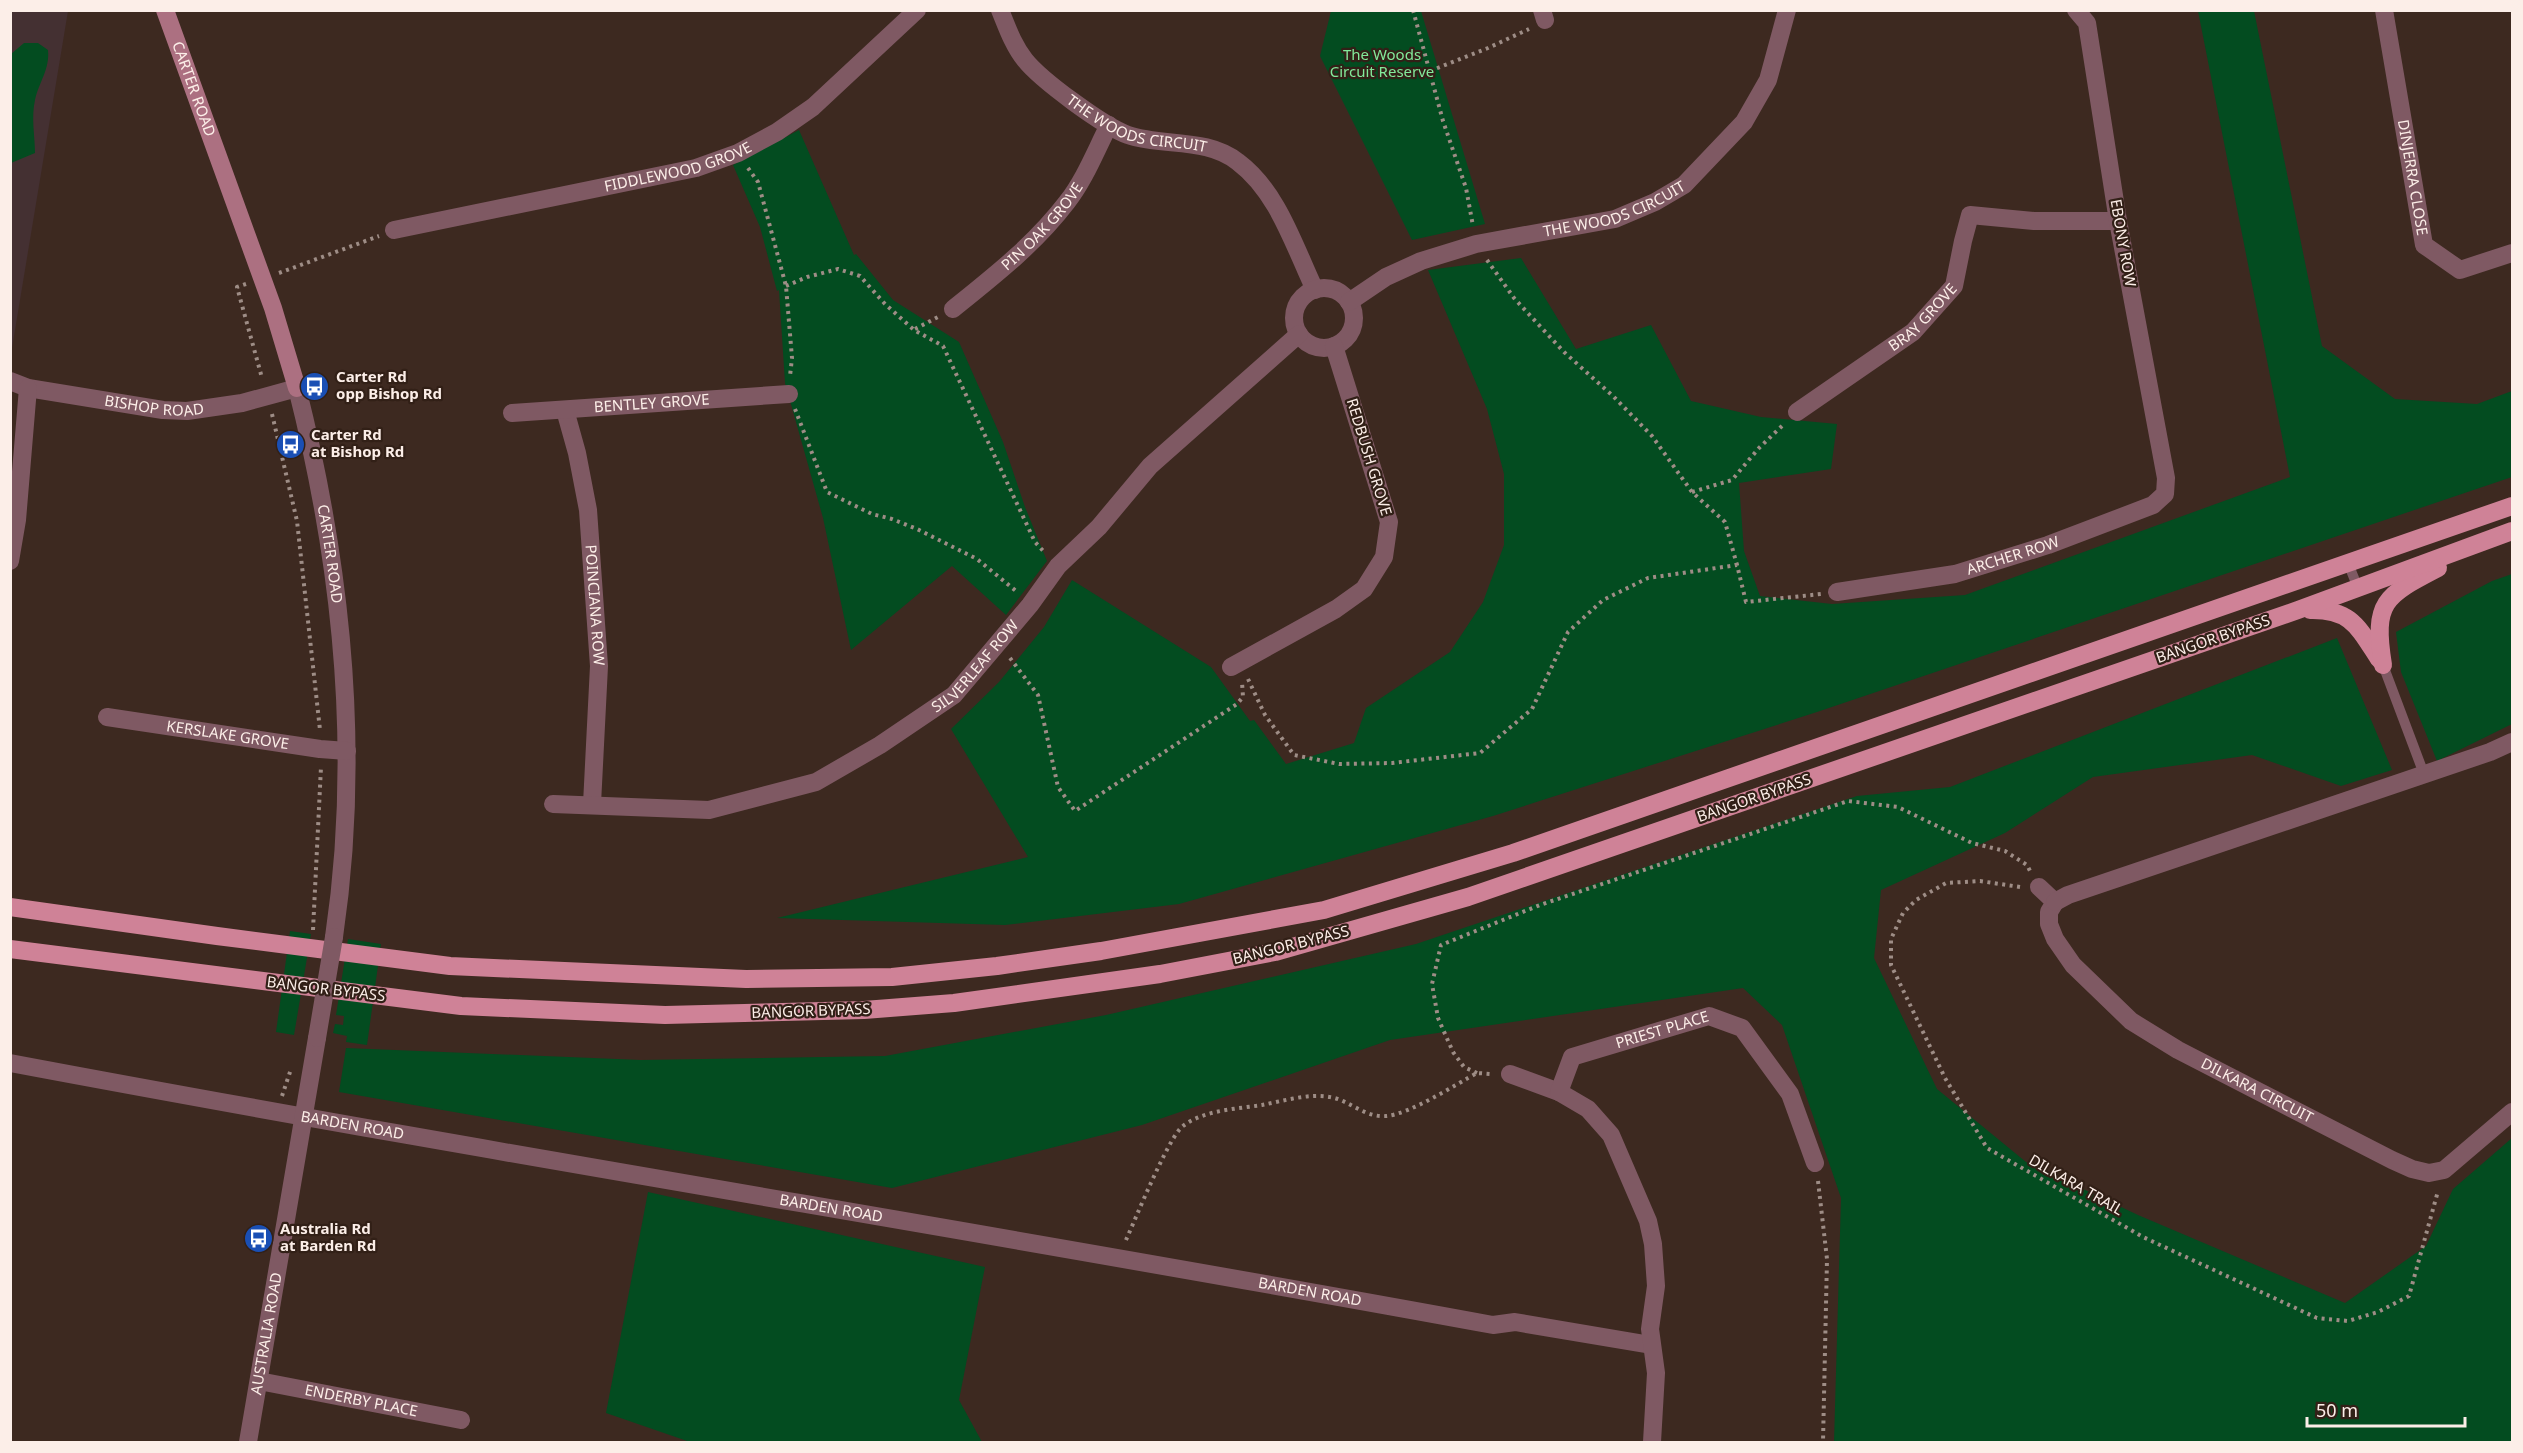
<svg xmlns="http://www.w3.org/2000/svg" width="2523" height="1453" font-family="'Noto Sans',sans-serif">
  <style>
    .industrial { fill: #443032 }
    .green { fill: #034c20 }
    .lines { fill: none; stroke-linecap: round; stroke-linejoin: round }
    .path { stroke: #9e8d86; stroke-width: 4; stroke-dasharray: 3 4.5; stroke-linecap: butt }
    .lane { stroke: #7f5963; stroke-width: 10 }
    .street { stroke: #7f5963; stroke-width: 18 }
    .secondary { stroke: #ac7081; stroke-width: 18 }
    .primary { stroke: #cf8297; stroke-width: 18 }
    .street-bridge { stroke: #7f5963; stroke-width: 18 }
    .labels { text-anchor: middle; stroke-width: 4.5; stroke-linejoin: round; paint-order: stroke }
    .park-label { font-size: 15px; fill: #83e99a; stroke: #322017 }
    .street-label { font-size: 15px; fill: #fceee8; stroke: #322017 }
    .poi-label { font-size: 15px; font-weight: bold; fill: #fceee8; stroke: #322017; text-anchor: start }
  </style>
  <rect width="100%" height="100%" fill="#3d2920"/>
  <polygon class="industrial" points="10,11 68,11 12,348 10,347"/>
  <g class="green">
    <polygon points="1331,11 1421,11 1485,224 1412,240 1320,56"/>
    <polygon points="2198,11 2254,11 2322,346 2395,399 2477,404 2512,391 2512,477 1817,712 1493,816 1179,904 1005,925 777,918 1028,857 951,729 999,682 1044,627 1072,580 1211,667 1250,721 1254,720 1286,764 1354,743 1366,708 1450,652 1483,602 1504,545 1504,474 1487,409 1428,270 1521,258 1576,349 1651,325 1691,401 1761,417 1837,424 1831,469 1739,483 1744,551 1760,596 1832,604 1965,595 2290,477"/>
    <path d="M24 43H38L48 50C50 69 39 82 35 100 31 118 35 136 35 153L11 163V54Z"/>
    <polygon points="799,130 854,255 856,254 893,300 959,342 1003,442 1025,507 1047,561 1006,615 952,566 851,650 823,518 785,383 779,290 777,291 760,227 733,165"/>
    <polygon points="2512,574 2512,724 2437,761 2401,672 2396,632 2492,581"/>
    <polygon points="2337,638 2392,770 2341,786 2252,755 2093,777 2005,833 1881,890 1874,958 1937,1089 2026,1162 2138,1215 2345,1303 2426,1246 2453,1189 2512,1138 2512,1442 1834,1442 1841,1198 1782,1025 1743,988 1390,1040 1142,1125 892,1188 339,1092 346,1048 641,1060 885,1056 1106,1015 1416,944 1857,796 1950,787"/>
    <polygon points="290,931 311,934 294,1035 276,1032"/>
    <polygon points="348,939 381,944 367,1045 346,1042 347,1036 333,1033 335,1024 343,1025 344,1016 336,1015"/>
    <polygon points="648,1192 985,1267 959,1400 982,1442 690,1442 606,1413"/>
  </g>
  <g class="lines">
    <g class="path">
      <polyline points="1413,10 1443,121 1466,188 1473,226"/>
      <polyline points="1430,71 1488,48 1529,29"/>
      <polyline points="748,168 758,182 786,286 792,358 790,376"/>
      <polyline points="1487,260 1514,298 1564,352 1613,396 1652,436 1692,492 1725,522 1737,565"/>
      <polyline points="279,273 379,236"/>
      <polyline points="246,284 237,287 262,378"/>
      <polyline points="786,286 807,277 838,269 860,276 885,304 914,330 943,346 1035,542 1045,553"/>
      <polyline points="915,329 938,317"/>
      <polyline points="795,409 827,492 872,514 892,519 917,529 977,559 1016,591"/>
      <polyline points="272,414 297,521 320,730"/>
      <polyline points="1692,492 1732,480 1759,448 1783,425"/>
      <polyline points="1010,658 1038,695 1058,787 1075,811 1237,704 1243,697 1242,682"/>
      <polyline points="1248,679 1265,715 1294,755 1339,764 1392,763 1480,753 1532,709 1568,632 1603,600 1648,578 1737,565 1746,602 1821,594"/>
      <polyline points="2020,887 1980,881 1946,883 1916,900 1903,913 1891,939 1891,965 1945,1078 1987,1148 2143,1237 2317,1318 2348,1321 2378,1312 2409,1296 2438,1191"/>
      <polyline points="313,930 321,767"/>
      <polyline points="1477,1073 1464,1067 1453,1052 1438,1018 1432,984 1441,945 1540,905 1848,801 1898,807 1972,843 2005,851 2027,865 2030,871"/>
      <polyline points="282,1096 291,1069"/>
      <polyline points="1818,1181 1827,1259 1823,1442"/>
      <path d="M1126 1240C1135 1220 1169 1136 1183 1126 1204 1110 1236 1109 1262 1105 1283 1101 1309 1093 1330 1097 1349 1100 1365 1118 1386 1116 1410 1114 1455 1085 1477 1073L1491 1074"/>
    </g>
    <g class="lane">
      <polyline points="2348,563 2358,588"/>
      <polyline points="2383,665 2424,774"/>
    </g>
    <g class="street">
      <path id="s1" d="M1000 10C1007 27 1013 45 1025 60 1041 80 1103 126 1128 135 1163 147 1207 137 1238 162 1278 192 1294 246 1315 290"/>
      <polyline points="1542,10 1545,20"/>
      <path id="s2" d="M2384 10 2424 245 2460 270 2512 253"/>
      <path id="s3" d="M394 230 696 168 738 153 777 132 813 107 917 10"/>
      <circle cx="1324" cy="318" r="30"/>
      <path id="s4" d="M1349 302 1386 277 1421 261 1476 244 1615 219 1655 202 1684 185 1744 122 1768 80 1787 10"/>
      <path id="s5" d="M953 309C994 276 1035 244 1067 202 1085 179 1096 150 1109 125"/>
      <path id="s6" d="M10 381 28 388 163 410 187 411 242 403 297 388C342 566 361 755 334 937"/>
      <path id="s7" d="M565 410 577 453 588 510 599 666 592 804"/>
      <path id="s8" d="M1797 412 1913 332 1954 286 1963 241 1970 215 2034 221H2118"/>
      <path id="s9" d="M512 413 789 394"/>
      <polyline points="10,561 17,520 28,388"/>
      <path id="s10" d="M1837 592 1955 574 2048 545 2153 505 2165 494 2166 478 2118 221 2087 23 2076 10"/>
      <polyline points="1231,667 1336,609 1364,589 1384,557 1389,522 1334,346"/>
      <path id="s11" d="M107 717 320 749 347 751"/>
      <path id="s12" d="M553 804 709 810 816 782 880 745 954 695 1030 605 1058 566 1099 527 1150 466 1299 334"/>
      <path id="s13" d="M2039 887 2055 902 2049 912V924L2055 939 2073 965 2131 1021 2178 1050 2392 1160 2412 1169 2429 1173 2444 1170 2512 1112"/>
      <polyline points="2055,902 2068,895 2490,752 2512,742"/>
      <path id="s14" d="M10 1063C504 1156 999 1234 1493 1325L1515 1322 1651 1345"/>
      <polyline points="1510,1074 1559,1092"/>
      <path id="s15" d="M259 1381 461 1420"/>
      <path id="s16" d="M248 1442 317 1038"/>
      <path id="s17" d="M1652 1442 1656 1373 1650 1329 1656 1286 1653 1244 1648 1221 1611 1135 1588 1109 1559 1092 1572 1057 1709 1016 1742 1028 1790 1094 1815 1163"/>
    </g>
    <path class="secondary" id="s18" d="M165 10 273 308 297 388"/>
    <g class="primary">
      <path d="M2310 610C2351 609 2358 627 2379 659"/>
      <path d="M2383 665C2373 602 2384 596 2438 568"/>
      <polyline points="10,907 217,936 450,966 746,979 892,977 997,966 1101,951 1324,910 1513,853 2512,506"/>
      <polyline points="10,949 461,1006 665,1015 864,1010 954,1003 1160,974 1275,952 1468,897 2298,610 2512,531"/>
    </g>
    <polyline class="street-bridge" points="317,1038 334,937"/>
  </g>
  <defs>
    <symbol id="bus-disc" viewBox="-11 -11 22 22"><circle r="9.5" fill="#1a4fb4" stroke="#322017"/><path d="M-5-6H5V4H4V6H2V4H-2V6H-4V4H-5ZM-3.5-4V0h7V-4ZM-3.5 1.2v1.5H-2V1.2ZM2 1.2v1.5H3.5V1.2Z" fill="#fff"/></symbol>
  </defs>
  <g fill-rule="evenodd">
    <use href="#bus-disc" x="298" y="370" width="33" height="33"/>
    <use href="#bus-disc" x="274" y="428" width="33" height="33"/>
    <use href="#bus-disc" x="242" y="1222" width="33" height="33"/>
  </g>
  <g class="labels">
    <g class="park-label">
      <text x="1382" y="60">The Woods<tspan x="1382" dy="17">Circuit Reserve</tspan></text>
    </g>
    <g class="street-label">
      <text dy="5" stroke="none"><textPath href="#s18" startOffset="84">CARTER ROAD</textPath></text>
      <text dy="5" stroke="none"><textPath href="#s1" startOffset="189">THE WOODS CIRCUIT</textPath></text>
      <text dy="5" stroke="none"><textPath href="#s3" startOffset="291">FIDDLEWOOD GROVE</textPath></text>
      <text dy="5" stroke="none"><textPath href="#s2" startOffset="170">DINJERRA CLOSE</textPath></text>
      <text dy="5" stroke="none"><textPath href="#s4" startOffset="284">THE WOODS CIRCUIT</textPath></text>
      <text dy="5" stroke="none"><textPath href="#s5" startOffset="122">PIN OAK GROVE</textPath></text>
      <text transform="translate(2123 243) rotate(80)" y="5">EBONY ROW</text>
      <text dy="5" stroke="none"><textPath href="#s8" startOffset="158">BRAY GROVE</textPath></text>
      <text dy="5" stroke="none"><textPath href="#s6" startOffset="147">BISHOP ROAD</textPath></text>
      <text dy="5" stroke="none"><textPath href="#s9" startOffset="140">BENTLEY GROVE</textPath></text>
      <text transform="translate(1369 457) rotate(73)" y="5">REDBUSH GROVE</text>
      <text dy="5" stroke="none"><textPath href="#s6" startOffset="462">CARTER ROAD</textPath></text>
      <text dy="5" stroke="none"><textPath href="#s10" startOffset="180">ARCHER ROW</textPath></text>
      <text dy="5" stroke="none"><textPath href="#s7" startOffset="198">POINCIANA ROW</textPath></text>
      <text transform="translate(2213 639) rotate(-19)" y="5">BANGOR BYPASS</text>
      <text dy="5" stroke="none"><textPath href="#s12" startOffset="465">SILVERLEAF ROW</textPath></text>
      <text dy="5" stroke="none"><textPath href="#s11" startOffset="122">KERSLAKE GROVE</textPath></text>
      <text transform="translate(1754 798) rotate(-19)" y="5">BANGOR BYPASS</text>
      <text transform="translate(1291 945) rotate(-14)" y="5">BANGOR BYPASS</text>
      <text transform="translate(326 989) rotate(7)" y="5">BANGOR BYPASS</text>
      <text transform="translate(811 1011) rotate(-2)" y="5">BANGOR BYPASS</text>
      <text dy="5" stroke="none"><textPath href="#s17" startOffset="516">PRIEST PLACE</textPath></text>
      <text dy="5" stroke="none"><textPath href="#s13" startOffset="318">DILKARA CIRCUIT</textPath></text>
      <text dy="5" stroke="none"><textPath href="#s14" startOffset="348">BARDEN ROAD</textPath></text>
      <text transform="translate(2076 1185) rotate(30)" y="5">DILKARA TRAIL</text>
      <text dy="5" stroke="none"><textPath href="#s14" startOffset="834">BARDEN ROAD</textPath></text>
      <text dy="5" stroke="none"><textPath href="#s14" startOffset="1320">BARDEN ROAD</textPath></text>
      <text dy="5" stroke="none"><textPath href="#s16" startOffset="110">AUSTRALIA ROAD</textPath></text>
      <text dy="5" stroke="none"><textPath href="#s15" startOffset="104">ENDERBY PLACE</textPath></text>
    </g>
    <g class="poi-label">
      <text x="336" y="382">Carter Rd<tspan x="336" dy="17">opp Bishop Rd</tspan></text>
      <text x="311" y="440">Carter Rd<tspan x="311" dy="17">at Bishop Rd</tspan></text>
      <text x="280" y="1234">Australia Rd<tspan x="280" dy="17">at Barden Rd</tspan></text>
    </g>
  </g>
  <rect width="2523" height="1453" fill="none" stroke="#fceee8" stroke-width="24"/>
  <path d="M2307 1417v9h158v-9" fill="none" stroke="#fceee8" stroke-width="3"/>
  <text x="2316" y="1417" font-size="18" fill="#fceee8" stroke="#322017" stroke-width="4.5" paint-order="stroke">50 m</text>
</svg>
